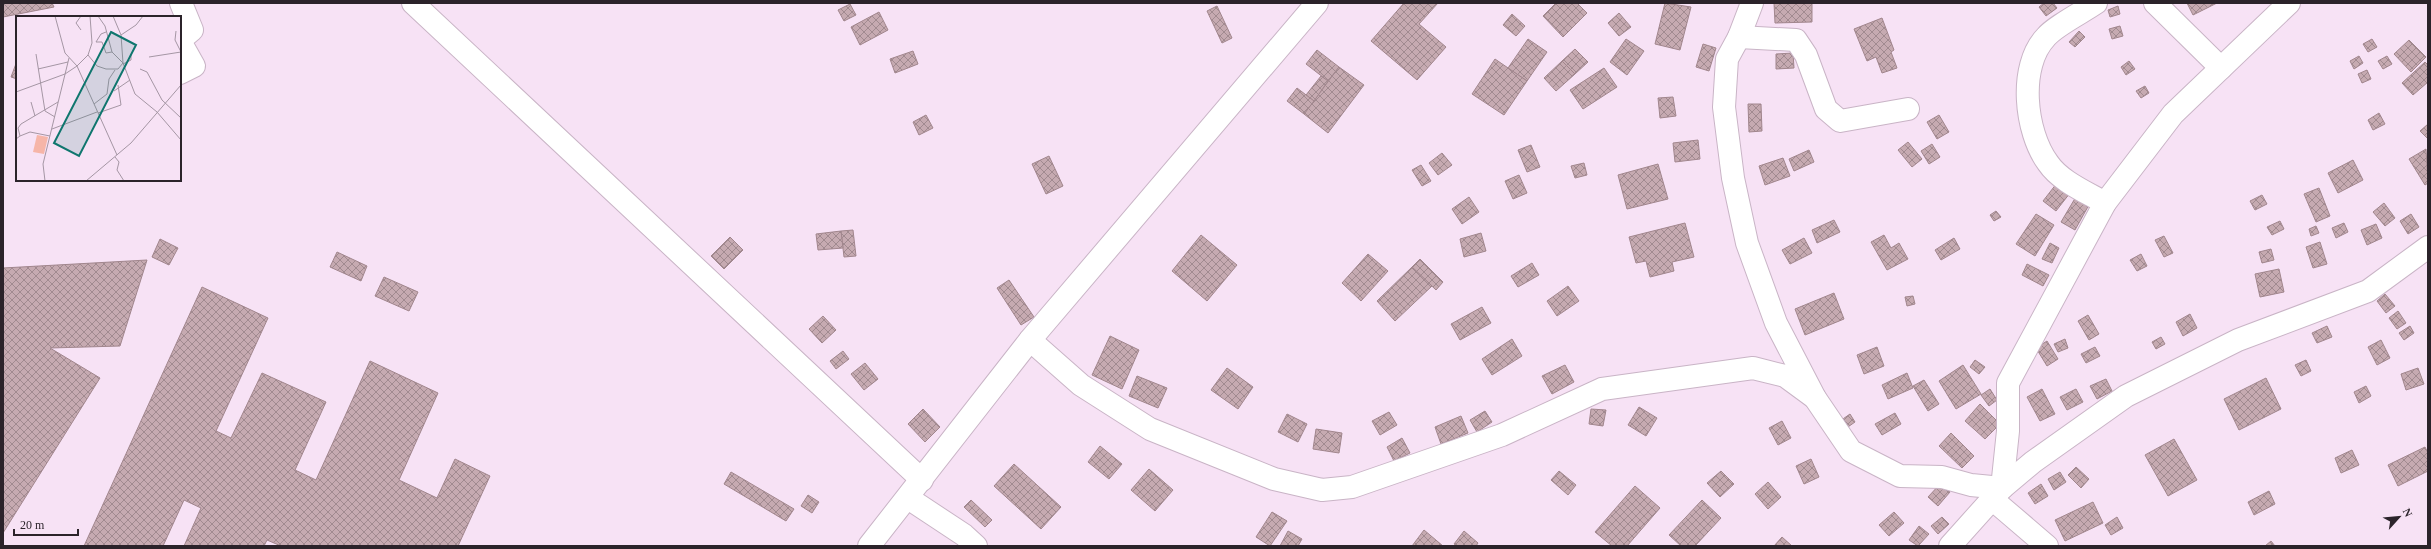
<svg xmlns="http://www.w3.org/2000/svg" width="2431" height="549" font-family="Georgia,serif">
  <style>
    .building { fill: url(#building-cross-hatch); stroke: #a1868d }
    .lines { fill: none; stroke-linecap: round; stroke-linejoin: round }
    .minor-casing { stroke: #c9b4c6; stroke-width: 24 }
    .minor { stroke: #fff; stroke-width: 22 }
    .inset-road { fill: none; stroke: #a596a4; stroke-width: 1 }
    .view { fill: #0f766e; fill-opacity: 0.15; stroke: #0f766e; stroke-width: 2 }
    .inset-edge { fill: none; stroke: #2b232a; stroke-width: 2 }
  </style>
  <defs>
    <pattern id="building-cross-hatch" width="8" height="8" patternUnits="userSpaceOnUse"><rect width="8" height="8" fill="#c6aab1"/><path d="M0 0l8 8M0 8l8-8" fill="none" stroke="#a18a90"/></pattern>
  </defs>
  <rect width="100%" height="100%" fill="#f7e2f5"/>
  <g class="building">
    <polygon points="3,3 52,3 54,7 3,17"/>
    <polygon points="1404,3 1438,3 1419,24 1446,47 1417,80 1371,41"/>
    <polygon points="1556,3 1577,3 1587,13 1563,37 1543,16"/>
    <polygon points="1665,3 1691,7 1680,50 1655,44"/>
    <polygon points="1774,3 1812,3 1812,22 1775,23"/>
    <polygon points="2044,3 2053,3 2057,8 2046,16 2039,7"/>
    <polygon points="2187,3 2217,3 2193,15"/>
    <polygon points="850,4 856,15 844,21 838,10"/>
    <polygon points="1217,6 1232,38 1222,43 1207,11"/>
    <polygon points="2118,6 2120,14 2110,17 2108,10"/>
    <polygon points="879,12 888,30 860,45 851,27"/>
    <polygon points="1619,13 1631,27 1619,36 1608,23"/>
    <polygon points="1512,14 1525,26 1516,36 1503,25"/>
    <polygon points="1882,18 1894,50 1891,52 1897,68 1882,73 1876,57 1867,61 1854,29"/>
    <polygon points="2120,26 2123,36 2112,39 2109,29"/>
    <polygon points="2079,31 2085,37 2075,47 2069,42"/>
    <polygon points="1528,39 1547,52 1527,81 1508,68"/>
    <polygon points="1626,39 1644,51 1627,75 1610,62"/>
    <polygon points="2372,39 2377,47 2368,52 2363,44"/>
    <polygon points="2409,40 2426,57 2411,72 2394,54"/>
    <polygon points="1703,44 1716,48 1709,71 1696,67"/>
    <polygon points="1575,49 1588,62 1575,74 1562,61"/>
    <polygon points="1317,50 1339,67 1328,81 1306,64"/>
    <polygon points="913,51 918,64 895,73 890,59"/>
    <polygon points="1793,53 1794,68 1776,69 1776,54"/>
    <polygon points="2359,56 2363,63 2354,69 2350,61"/>
    <polygon points="2387,56 2392,64 2383,69 2378,61"/>
    <polygon points="1495,59 1527,81 1504,115 1472,94"/>
    <polygon points="17,61 17,79 11,77"/>
    <polygon points="1562,61 1575,74 1556,91 1544,78"/>
    <polygon points="2129,61 2135,69 2126,75 2121,67"/>
    <polygon points="2425,62 2428,65 2428,82 2413,95 2402,83"/>
    <polygon points="1339,67 1364,85 1328,133 1304,114"/>
    <polygon points="1604,68 1617,87 1583,109 1570,90"/>
    <polygon points="2367,70 2371,79 2362,83 2358,74"/>
    <polygon points="1321,76 1328,81 1314,101 1306,95"/>
    <polygon points="2145,86 2149,93 2141,98 2136,91"/>
    <polygon points="1297,88 1314,101 1304,114 1287,101"/>
    <polygon points="1673,97 1676,116 1660,118 1658,98"/>
    <polygon points="1748,104 1761,104 1762,131 1749,132"/>
    <polygon points="2379,113 2385,124 2373,130 2368,120"/>
    <polygon points="926,115 933,128 919,135 913,122"/>
    <polygon points="1939,115 1949,132 1937,139 1927,122"/>
    <polygon points="2428,124 2428,139 2420,131"/>
    <polygon points="1698,140 1700,159 1675,162 1673,143"/>
    <polygon points="1908,142 1922,159 1912,167 1898,150"/>
    <polygon points="1932,144 1940,157 1929,164 1921,151"/>
    <polygon points="1531,145 1540,167 1527,172 1518,150"/>
    <polygon points="2426,149 2428,183 2425,185 2409,159"/>
    <polygon points="1809,150 1814,162 1794,171 1789,159"/>
    <polygon points="1442,153 1452,165 1438,175 1429,163"/>
    <polygon points="1049,156 1063,186 1046,194 1032,164"/>
    <polygon points="1783,158 1790,176 1765,185 1759,166"/>
    <polygon points="2353,160 2363,180 2338,193 2328,173"/>
    <polygon points="1584,163 1587,175 1575,178 1571,166"/>
    <polygon points="1658,164 1668,199 1627,209 1618,175"/>
    <polygon points="1421,165 1431,181 1422,186 1412,170"/>
    <polygon points="1519,175 1527,193 1513,199 1505,181"/>
    <polygon points="2057,183 2070,193 2056,211 2043,201"/>
    <polygon points="2319,188 2330,216 2316,222 2304,194"/>
    <polygon points="2077,195 2090,203 2075,230 2061,222"/>
    <polygon points="2262,195 2267,204 2255,210 2250,201"/>
    <polygon points="1469,197 1479,212 1462,224 1452,209"/>
    <polygon points="2384,203 2395,218 2385,226 2373,212"/>
    <polygon points="1996,211 2001,217 1994,221 1990,215"/>
    <polygon points="2036,214 2054,225 2035,256 2016,244"/>
    <polygon points="2411,214 2419,227 2408,234 2400,221"/>
    <polygon points="1834,220 1840,232 1817,243 1812,230"/>
    <polygon points="2280,221 2284,229 2272,235 2267,227"/>
    <polygon points="1685,223 1694,257 1672,262 1674,271 1650,277 1646,261 1636,263 1629,237"/>
    <polygon points="2344,223 2348,232 2336,238 2332,228"/>
    <polygon points="2376,224 2382,238 2367,245 2361,230"/>
    <polygon points="2316,226 2319,233 2311,236 2309,229"/>
    <polygon points="853,230 856,256 844,257 841,231"/>
    <polygon points="841,231 843,248 818,250 816,234"/>
    <polygon points="1481,233 1486,251 1464,257 1460,239"/>
    <polygon points="1201,235 1237,265 1207,301 1172,271"/>
    <polygon points="1884,235 1891,248 1899,243 1908,259 1887,270 1871,242"/>
    <polygon points="2164,236 2173,253 2164,257 2155,240"/>
    <polygon points="730,237 743,250 724,269 711,256"/>
    <polygon points="1804,238 1812,253 1790,264 1782,250"/>
    <polygon points="1954,238 1960,249 1941,260 1935,250"/>
    <polygon points="160,239 178,248 169,265 152,257"/>
    <polygon points="2320,242 2327,264 2313,268 2306,247"/>
    <polygon points="2050,243 2059,248 2052,263 2042,259"/>
    <polygon points="2271,249 2274,260 2262,263 2259,252"/>
    <polygon points="337,252 367,266 361,281 330,267"/>
    <polygon points="1368,254 1388,271 1361,301 1342,283"/>
    <polygon points="2141,254 2147,266 2137,271 2130,260"/>
    <polygon points="1420,259 1443,282 1436,290 1412,267"/>
    <polygon points="147,260 120,346 50,348 100,378 3,533 3,268"/>
    <polygon points="1532,263 1539,275 1518,287 1511,276"/>
    <polygon points="2027,264 2049,275 2043,286 2022,275"/>
    <polygon points="1412,267 1432,286 1395,321 1377,301"/>
    <polygon points="2279,269 2284,292 2260,297 2255,274"/>
    <polygon points="384,277 418,292 409,311 375,296"/>
    <polygon points="1009,280 1034,317 1021,325 997,288"/>
    <polygon points="1568,286 1579,301 1557,316 1547,301"/>
    <polygon points="202,287 268,318 216,431 231,438 262,373 326,402 295,470 316,480 370,361 438,393 399,480 437,498 455,459 490,476 458,546 281,546 267,540 264,546 184,546 201,508 184,500 163,546 84,546"/>
    <polygon points="1834,293 1844,319 1805,335 1795,309"/>
    <polygon points="2385,294 2395,306 2386,313 2377,301"/>
    <polygon points="1913,296 1915,304 1907,306 1905,297"/>
    <polygon points="1482,307 1491,323 1460,340 1451,324"/>
    <polygon points="2398,311 2406,323 2397,329 2389,318"/>
    <polygon points="2190,314 2197,328 2183,336 2176,322"/>
    <polygon points="2088,315 2099,334 2089,340 2078,321"/>
    <polygon points="823,316 836,330 822,343 809,329"/>
    <polygon points="2327,326 2332,337 2317,343 2312,333"/>
    <polygon points="2410,326 2414,333 2404,340 2399,333"/>
    <polygon points="1110,336 1139,350 1122,389 1092,375"/>
    <polygon points="2161,337 2165,344 2156,349 2152,342"/>
    <polygon points="1512,339 1522,356 1492,375 1482,359"/>
    <polygon points="2065,339 2068,348 2058,352 2054,344"/>
    <polygon points="2381,340 2390,358 2377,365 2368,347"/>
    <polygon points="2047,341 2058,359 2047,366 2036,348"/>
    <polygon points="1877,347 1884,366 1864,374 1857,355"/>
    <polygon points="2095,347 2100,356 2086,363 2081,354"/>
    <polygon points="843,351 849,359 836,369 830,361"/>
    <polygon points="1975,360 1985,367 1979,374 1970,367"/>
    <polygon points="2306,360 2311,371 2301,376 2295,365"/>
    <polygon points="865,363 878,379 864,390 851,374"/>
    <polygon points="1565,365 1574,382 1552,394 1542,376"/>
    <polygon points="1963,365 1981,394 1956,409 1939,381"/>
    <polygon points="1227,368 1253,387 1238,409 1211,390"/>
    <polygon points="2418,368 2424,384 2406,390 2401,374"/>
    <polygon points="1907,373 1913,388 1888,399 1882,385"/>
    <polygon points="1137,376 1167,388 1158,408 1129,396"/>
    <polygon points="2266,378 2281,409 2239,430 2224,399"/>
    <polygon points="2106,379 2112,391 2097,399 2090,386"/>
    <polygon points="1924,380 1939,404 1928,411 1913,386"/>
    <polygon points="2366,386 2371,396 2359,403 2354,392"/>
    <polygon points="1990,389 1997,400 1989,406 1981,395"/>
    <polygon points="2042,389 2055,414 2040,421 2027,397"/>
    <polygon points="2076,389 2083,402 2067,410 2060,397"/>
    <polygon points="1980,404 2000,424 1985,439 1965,421"/>
    <polygon points="1639,407 1657,418 1646,436 1628,425"/>
    <polygon points="923,409 940,427 925,442 908,424"/>
    <polygon points="1591,409 1606,410 1603,426 1589,424"/>
    <polygon points="1485,411 1492,422 1477,432 1470,420"/>
    <polygon points="1389,412 1397,425 1380,435 1372,421"/>
    <polygon points="1895,413 1901,424 1882,435 1875,424"/>
    <polygon points="1287,414 1307,424 1298,442 1278,432"/>
    <polygon points="1850,414 1855,422 1845,429 1840,421"/>
    <polygon points="1461,416 1468,433 1441,444 1435,427"/>
    <polygon points="1782,421 1791,438 1778,445 1769,428"/>
    <polygon points="1316,429 1342,433 1339,453 1313,449"/>
    <polygon points="1951,433 1974,456 1962,468 1939,446"/>
    <polygon points="1402,438 1410,453 1394,461 1387,447"/>
    <polygon points="2174,439 2197,480 2168,496 2145,455"/>
    <polygon points="1100,446 1122,464 1109,479 1088,462"/>
    <polygon points="2425,447 2428,453 2428,471 2398,486 2388,465"/>
    <polygon points="2352,450 2359,465 2341,473 2335,458"/>
    <polygon points="1811,459 1819,477 1804,484 1796,466"/>
    <polygon points="1014,464 1061,507 1041,529 994,486"/>
    <polygon points="2076,467 2089,479 2081,488 2068,475"/>
    <polygon points="1149,469 1173,490 1155,511 1131,490"/>
    <polygon points="1559,471 1576,485 1568,495 1551,480"/>
    <polygon points="1721,471 1734,484 1720,497 1707,483"/>
    <polygon points="731,472 794,509 786,521 724,484"/>
    <polygon points="2060,472 2066,482 2054,490 2048,479"/>
    <polygon points="1768,482 1781,497 1768,509 1755,494"/>
    <polygon points="1941,483 1950,492 1938,506 1928,497"/>
    <polygon points="2041,484 2048,496 2035,504 2028,493"/>
    <polygon points="1635,486 1660,508 1627,546 1612,546 1595,532"/>
    <polygon points="2269,491 2275,504 2254,515 2248,502"/>
    <polygon points="808,495 819,502 812,513 801,506"/>
    <polygon points="971,500 992,520 985,527 964,507"/>
    <polygon points="1702,500 1721,518 1695,546 1681,546 1669,535"/>
    <polygon points="2093,502 2103,523 2065,541 2055,520"/>
    <polygon points="1272,512 1287,521 1270,546 1256,537"/>
    <polygon points="1894,512 1904,523 1889,536 1879,525"/>
    <polygon points="1942,517 1949,524 1938,534 1931,526"/>
    <polygon points="2117,517 2123,528 2111,535 2105,525"/>
    <polygon points="1919,526 1929,534 1918,546 1909,540"/>
    <polygon points="1424,530 1443,546 1412,546"/>
    <polygon points="1288,531 1302,539 1298,546 1280,546"/>
    <polygon points="1464,531 1478,543 1476,546 1457,546 1454,544"/>
    <polygon points="1782,537 1792,546 1774,546"/>
    <polygon points="2271,541 2275,546 2265,546"/>
  </g>
  <g class="lines">
    <defs>
      <g id="minor">
        <polyline points="413,3 922,480"/>
        <polyline points="1752,3 1739,37 1727,59 1724,107 1733,178 1747,243 1776,323 1815,398 1851,451 1900,476 1942,477 1971,485 2002,488"/>
        <path d="M2096 3C2083 12 2055 26 2046 37 2018 66 2025 132 2048 163 2060 181 2086 192 2105 203"/>
        <polyline points="2155,3 2221,68"/>
        <polyline points="1739,37 1796,40 1806,55 1826,109 1840,121 1908,109"/>
        <polyline points="180,40 192,30 181,3"/>
        <polyline points="180,41 194,66 180,73"/>
        <polyline points="1030,340 1081,385 1150,429 1274,479 1322,490 1352,487 1502,435 1602,389 1753,368 1785,376 1815,398"/>
        <polyline points="2002,488 2008,431 2008,383 2105,203 2173,114 2289,3"/>
        <polyline points="908,498 964,535 976,546"/>
        <polyline points="1992,499 2047,546"/>
        <polyline points="869,546 1030,340 1317,3"/>
        <polyline points="1950,546 2002,488 2033,462 2126,396 2238,340 2368,291 2428,247"/>
      </g>
    </defs>
    <use href="#minor" class="minor-casing"/>
    <use href="#minor" class="minor"/>
  </g>
  <g transform="translate(16 16)">
    <rect width="165" height="165" fill="#f7e2f5"/>
    <path d="M21 119 32 121 28 138 17 136Z" fill="#f6b5a8"/>
    <path class="inset-road" d="M74 0 76 27 72 39 61 50 101 139M82 0 89 10 96 36 107 47M97 0 105 19 107 47 119 78 141 96 165 124M65 14 60 7 65 0M160 15 159 24 165 36M105 19 120 9 127 0M80 26H86L90 37 96 36M80 26 85 18 90 16M20 38 29 95 39 101M72 39 81 50 90 53H102L107 47M133 41 165 36M107 48 115 44V38M22 53 52 46M124 53 131 56 146 84 165 102M98 75 114 64M0 76 49 58 61 50 49 37 39 0M15 86 19 100M78 88 91 78 93 63 99 54M82 97 105 89 102 69M36 113 81 96M4 120 14 116 34 120M0 123 4 120 2 112 5 108 42 86M99 141 103 146 101 154 108 165M29 165 27 148 53 42M70 165 115 127 165 69"/>
    <path class="view" d="M95 16 120 29 63 140 38 127Z"/>
    <rect width="165" height="165" class="inset-edge"/>
  </g>
  <rect width="2431" height="549" fill="none" stroke="#2b232a" stroke-width="8"/>
  <g transform="translate(2399 517) rotate(63)" stroke="#f7e2f5" stroke-width="3" paint-order="stroke">
  <path d="M0-3L7 15L0 10L-7 15Z" fill="#2b232a"/>
  <text y="-6" font-size="11" font-weight="bold" text-anchor="middle" fill="#2b232a">N</text>
  </g>
  <path d="M14 529v6h64v-6" fill="none" stroke="#2b232a" stroke-width="2"/>
  <text x="20" y="529" font-size="12" fill="#2b232a" stroke="#f7e2f5" stroke-width="3" paint-order="stroke">20 m</text>
</svg>
